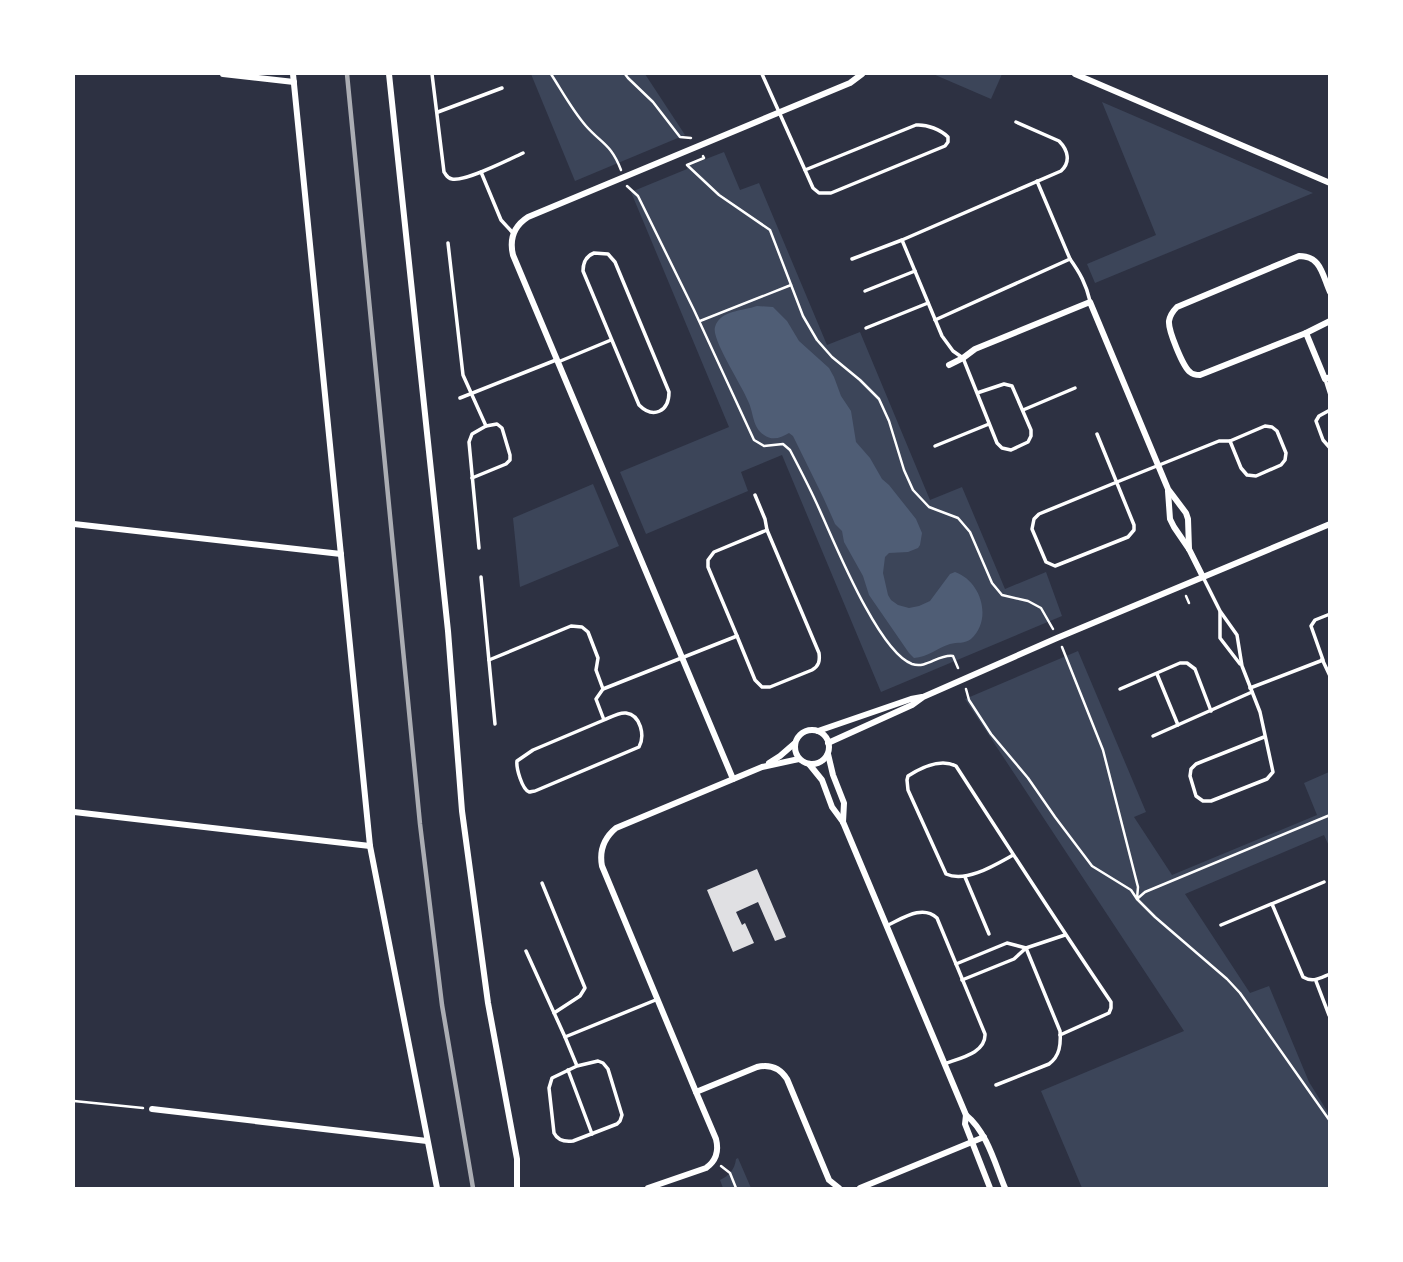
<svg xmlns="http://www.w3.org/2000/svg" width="1403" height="1262" font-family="Commissioner,sans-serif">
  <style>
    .green { fill: #3c4559 }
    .water { fill: #4f5d75 }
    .building { fill: #e0e0e3 }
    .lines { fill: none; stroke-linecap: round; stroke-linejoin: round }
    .path { stroke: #fff; stroke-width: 2.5 }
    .service { stroke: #fff; stroke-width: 3.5 }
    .minor { stroke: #fff; stroke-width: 6 }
    .rail { stroke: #abadb3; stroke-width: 4.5 }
  </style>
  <rect width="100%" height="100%" fill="#2d3142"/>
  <g class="green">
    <polygon points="531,74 645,74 685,135 575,181"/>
    <polygon points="933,74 1002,74 991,99"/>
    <polygon points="1102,102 1313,193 1095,283 1087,264 1156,235"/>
    <polygon points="724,152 740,190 759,183 827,345 860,332 930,500 962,487 1005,589 1046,572 1062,616 881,692 782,455 741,472 748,491 646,534 620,472 729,427 631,192 687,169 688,166"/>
    <polygon points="593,484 619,546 520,587 513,518"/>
    <polygon points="1078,651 1146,812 1134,817 1172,875 1317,815 1304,783 1329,772 1329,846 1324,835 1185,894 1250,993 1269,986 1309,1082 1329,1114 1329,1188 1082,1188 1041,1091 1184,1031 965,699"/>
    <path d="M738 1158 751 1188H723L720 1180C729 1176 735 1169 736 1159Z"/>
  </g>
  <path class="water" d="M757 306 773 307 787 321 799 341 829 368 834 377 841 396 851 411 856 442 870 458 882 479 889 485 916 519 922 533 920 545 918 548 908 552 889 553 885 557 883 573 888 595 891 600 898 605 909 608 919 606 930 601 950 574 955 572C981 581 993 619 971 639 965 644 957 642 950 644 937 648 928 657 914 658L909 653 869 595 863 576 844 542 842 531 835 524 832 517 823 497 793 436 789 433C781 438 772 441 764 435 752 427 754 413 748 401 743 387 711 339 715 327 720 310 743 311 757 306Z"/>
  <polygon class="building" points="757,869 786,937 775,941 758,902 736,912 742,925 745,923 754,943 733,952 707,890"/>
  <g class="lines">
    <g class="path">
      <path d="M551 74C562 91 572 110 586 126 602 144 611 144 621 170"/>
      <polyline points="625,74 628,78 653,102 680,137 691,138"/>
      <polyline points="703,156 704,158 687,165 719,195 770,230 803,316 817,340 832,357 860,380 879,399 889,421 904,470 913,490 929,507 958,518 970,532 992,583 1002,595 1028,601 1041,608 1053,629"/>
      <path d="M627 186 638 196 694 310 754 440 764 446 783 444 790 450C801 471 812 492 821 513 836 546 879 652 912 664 927 669 938 654 953 656L958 668"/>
      <polyline points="700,321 791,285"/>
      <polyline points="1186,596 1189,603"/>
      <polyline points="1062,647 1103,750 1138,887 1137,899 1145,892 1330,815"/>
      <polyline points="966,689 969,700 991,734 1028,778 1055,817 1092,866 1131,890 1137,899 1155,917 1227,979 1240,993 1330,1121"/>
      <polyline points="74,1101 143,1108"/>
      <polyline points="721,1166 730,1173 736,1188"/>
    </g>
    <g class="service">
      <path d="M432 74 444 172C447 176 447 178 452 179 465 182 510 159 523 153"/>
      <polyline points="762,74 805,170"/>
      <polyline points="438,112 502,88"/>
      <path d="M916 125C927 124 941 130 948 137V142L945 146 831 193H819L813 188 805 170Z"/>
      <polyline points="481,172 501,220 513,233"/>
      <polyline points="902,240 942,336 953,351 963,358 997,443 1002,448 1011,450 1028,442 1031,436 1031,430 1012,386 1004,384 977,393"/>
      <polyline points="448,243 463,375 486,426 497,424 502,428 510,455 510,460 506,464 472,478"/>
      <path d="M594 253 608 254 615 262 669 392C669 412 653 419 639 405L583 271C583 262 586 256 594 253Z"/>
      <path d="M852 259 902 240 1061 171C1071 162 1068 150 1059 141L1016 122"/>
      <path d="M1070 259C1080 273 1086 284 1090 301"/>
      <polyline points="865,291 915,271"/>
      <polyline points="935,320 1070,259 1037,181"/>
      <polyline points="866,328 928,303"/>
      <polyline points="558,362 611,340"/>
      <polyline points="1325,379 1330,395"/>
      <polyline points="460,398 556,360"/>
      <polyline points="1023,410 1075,388"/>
      <polyline points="1330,410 1319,416 1316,421 1323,440 1330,448"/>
      <polygon points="1265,426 1272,427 1277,431 1286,453 1285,460 1281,465 1256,476 1247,475 1241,468 1230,441"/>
      <path d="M1097 434 1134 525V530L1128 537 1055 566 1046 562 1032 529 1034 519 1039 514 1117 482C1151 468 1185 455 1219 441H1230"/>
      <polyline points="935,446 989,424"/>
      <polyline points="479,548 469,442 472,434 486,426"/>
      <polyline points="481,577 495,724"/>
      <polyline points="1203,577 1220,611 1237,635 1242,666 1260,712 1273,772 1267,779 1211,801 1203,801 1196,796 1190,776 1191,769 1196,764 1264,737"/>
      <polyline points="1220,612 1220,638 1240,664"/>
      <polyline points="737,636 708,567 708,560 714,552 767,530"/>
      <polyline points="1322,659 1330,676"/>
      <polyline points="489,660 571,626 582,627 588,632 598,658 596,670 603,689"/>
      <polyline points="1157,674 1178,725"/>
      <polyline points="1250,688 1323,660 1311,626 1315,620 1330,614"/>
      <polyline points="1120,689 1180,663 1187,663 1195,669 1211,711"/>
      <path d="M604 720C611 717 619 712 626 713 641 715 645 736 639 747L535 791C533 791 531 792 529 792 522 789 516 768 517 761L533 750 604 720 596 699 603 689 737 636 755 680 762 687H770L812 670C819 666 820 661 819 653L767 530 765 519 755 495"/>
      <polyline points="1153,736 1252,692"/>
      <path d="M1013 855C995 865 966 883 946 874L908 790 907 780 908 776C922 767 940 758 956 766 1007 845 1058 924 1111 1002V1008L1109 1013 1060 1035"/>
      <polyline points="965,877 989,934"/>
      <polyline points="542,883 585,988 580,996 554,1013"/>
      <path d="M1272 904 1303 977C1313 983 1320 978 1330 974"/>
      <polyline points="1221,925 1324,882"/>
      <path d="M886 926C902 919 922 904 937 918L985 1034C986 1053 960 1058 944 1064"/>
      <polyline points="526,951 565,1037 658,999"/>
      <polyline points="956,964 1007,943 1026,948"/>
      <polyline points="962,980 1014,959 1026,948 1065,935"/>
      <polyline points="1316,981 1329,1015"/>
      <path d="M565 1037 577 1066 552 1078 549 1088 554 1133C558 1141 565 1142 573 1141L617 1124 620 1121 622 1115 608 1069 603 1063 598 1061 577 1066"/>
      <polyline points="568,1070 592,1134"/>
      <path d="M996 1085 1049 1064C1060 1056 1061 1044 1060 1031L1026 948"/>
    </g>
    <g class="minor">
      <polyline points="223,74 294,82"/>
      <polyline points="293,74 370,846 437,1188"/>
      <polyline points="389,74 448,631 462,811 488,1003 517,1159 517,1188"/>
      <polyline points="1075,74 1330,183"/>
      <polyline points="1330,321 1306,333 1325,379 1330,377"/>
      <path d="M1306 333 1200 375C1196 375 1193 375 1190 372 1183 367 1168 330 1169 321 1170 315 1173 311 1177 307L1299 256C1321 256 1322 274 1330 292"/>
      <polyline points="949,365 963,358 975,349 1090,302 1168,489 1186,513 1188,519 1189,549"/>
      <polyline points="1168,491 1170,519 1174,527 1189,549 1203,577"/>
      <polyline points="74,524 341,554"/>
      <circle cx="812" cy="747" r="17"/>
      <polyline points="818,731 911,699 922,697"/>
      <polyline points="828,743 912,705 923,697 1057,638 1330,524"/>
      <polyline points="828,754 833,775 844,803 843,822"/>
      <path d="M799 759 762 767 616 828C604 838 599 850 602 866L696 1092 757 1067C770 1064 780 1068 787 1079L829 1180 839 1188"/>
      <polyline points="769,763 780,756 795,743"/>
      <polyline points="809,764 822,780 832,807 843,822 966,1115 965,1124 990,1188"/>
      <path d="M733 779 513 255C509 238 514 226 528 217L850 83 862 74"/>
      <polyline points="74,812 370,846"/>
      <polyline points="152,1109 427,1141"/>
      <path d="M966 1115C987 1132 995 1164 1005 1188"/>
      <path d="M648 1188 706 1168C716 1161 719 1151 716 1139L696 1092"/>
      <polyline points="860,1188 984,1137"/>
    </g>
    <polyline class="rail" points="347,74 420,824 442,1005 473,1188"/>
  </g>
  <rect width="1403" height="1262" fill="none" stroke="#ffffff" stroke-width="150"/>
</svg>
